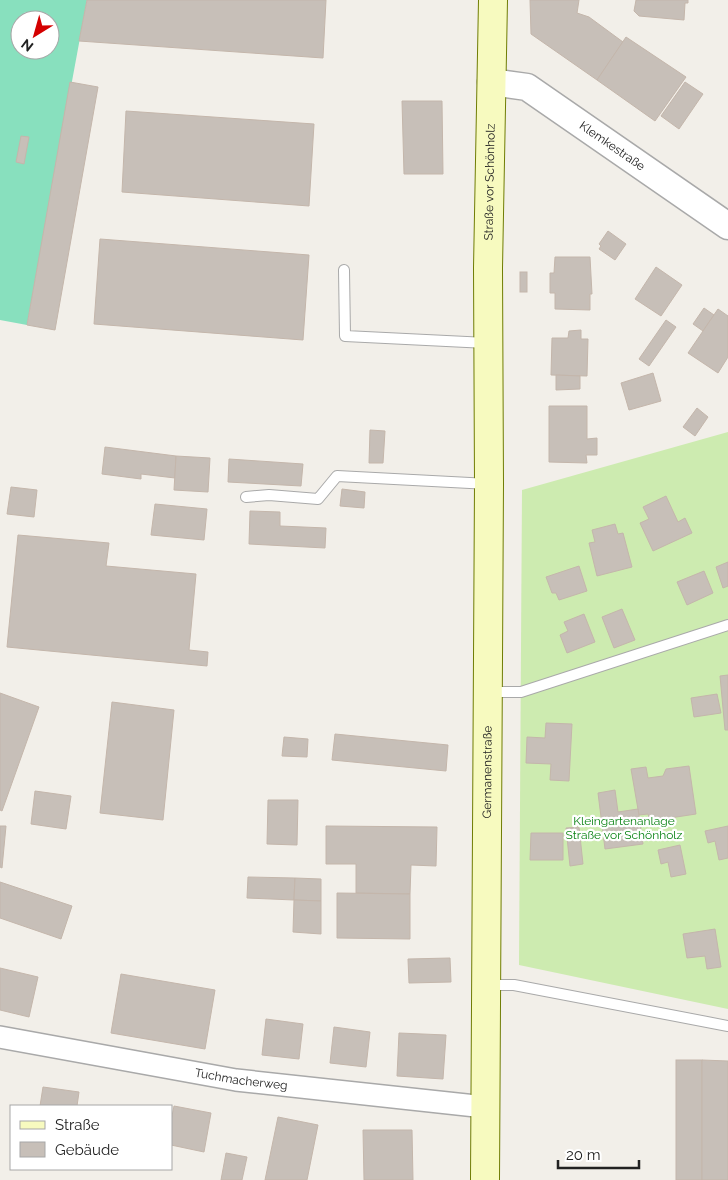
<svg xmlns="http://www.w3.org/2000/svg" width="728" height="1180" font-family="Raleway,sans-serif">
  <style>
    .grass { fill: #cdebb0 }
    .pitch { fill: #88e0be; fill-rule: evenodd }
    .building { fill: #c7bfb8; stroke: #c4b6ab }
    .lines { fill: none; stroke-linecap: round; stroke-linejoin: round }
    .service-casing { stroke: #a9a9a9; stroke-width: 12 }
    .minor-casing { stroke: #a9a9a9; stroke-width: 24 }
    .tertiary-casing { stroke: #a9a9a9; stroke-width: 29 }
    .secondary-casing { stroke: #707d05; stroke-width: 30 }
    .service { stroke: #fff; stroke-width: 10 }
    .minor { stroke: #fff; stroke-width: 21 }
    .tertiary { stroke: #fff; stroke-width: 26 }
    .secondary { stroke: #f7fabf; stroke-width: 28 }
    .labels { text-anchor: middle; stroke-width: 4.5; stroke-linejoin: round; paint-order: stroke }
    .street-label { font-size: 12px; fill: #222; stroke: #fff }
    .park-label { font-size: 12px; fill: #0c8416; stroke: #fff }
  </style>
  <rect width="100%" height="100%" fill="#f2efe9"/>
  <polygon class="grass" points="728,432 728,1009 519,965 522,490"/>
  <path class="pitch" d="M0 0H87L27 325 0 320ZM20 20H50V50H20Z"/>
  <g class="building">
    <polygon points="87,0 326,0 323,58 79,41"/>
    <polygon points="530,0 579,0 577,13 589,17 623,42 597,80 531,34"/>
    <polygon points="636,0 688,0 688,3 685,3 684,20 639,16 634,11"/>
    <polygon points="626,37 686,77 655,121 597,80"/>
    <polygon points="70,82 98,87 55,330 27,325"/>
    <polygon points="685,82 703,94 679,129 661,116"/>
    <polygon points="402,101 442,101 443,174 404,174"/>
    <polygon points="126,111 314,124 309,206 122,192"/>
    <polygon points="21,136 29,137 24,164 16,162"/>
    <polygon points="608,231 626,244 615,260 599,249 601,246 599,244"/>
    <polygon points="100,239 309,255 303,340 94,324"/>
    <polygon points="555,257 590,257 592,294 590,294 590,310 555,309 555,293 550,293 550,273 554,273"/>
    <polygon points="656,267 682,285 661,316 635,299"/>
    <rect x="520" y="272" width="7" height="20"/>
    <polygon points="704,308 714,315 703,331 693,324"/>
    <polygon points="718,309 728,316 728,357 718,373 688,353"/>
    <polygon points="666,320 676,327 649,366 639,359"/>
    <polygon points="581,330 581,339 588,339 587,376 551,375 552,338 568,338 569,331"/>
    <polygon points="653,373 661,401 629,410 621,383"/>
    <polygon points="556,375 580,376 580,389 556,390"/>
    <polygon points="549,406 587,406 587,439 597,438 597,455 586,455 587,463 549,462"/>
    <polygon points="697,408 708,417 695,436 683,427"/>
    <polygon points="370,430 385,431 383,463 369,463"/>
    <polygon points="105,447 176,456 175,478 141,474 141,479 102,474"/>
    <polygon points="176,456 210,458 208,492 174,490"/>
    <polygon points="229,459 303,464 301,486 228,482"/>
    <polygon points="11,487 37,490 34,517 7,514"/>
    <polygon points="342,489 365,492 364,508 340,506"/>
    <polygon points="666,496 678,522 685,518 692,533 653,551 640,523 649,519 643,507"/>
    <polygon points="155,504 207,509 204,540 151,535"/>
    <polygon points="250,511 280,512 280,526 326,528 325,548 249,544"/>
    <polygon points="615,524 618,534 623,533 632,567 597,576 589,543 595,542 592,530"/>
    <polygon points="18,535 109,543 106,566 196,574 189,650 208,652 207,666 7,647"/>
    <polygon points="728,562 728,586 723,588 716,567"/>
    <polygon points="579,566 587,591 559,600 556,593 552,593 546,577"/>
    <polygon points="704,571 713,593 687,605 677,582"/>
    <polygon points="622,609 635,640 614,648 602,617"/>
    <polygon points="584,614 595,642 567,653 560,635 568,631 564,622"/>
    <polygon points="728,675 728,730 725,730 720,676"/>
    <polygon points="0,693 39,707 2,811 0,810"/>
    <polygon points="717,694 721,713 694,717 691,698"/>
    <polygon points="112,702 174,710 163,820 100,813"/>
    <polygon points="546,723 572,724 569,781 550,780 551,764 526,763 527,737 545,738"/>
    <polygon points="335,734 448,745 446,771 332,760"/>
    <polygon points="284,737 308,739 307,757 282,756"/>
    <polygon points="689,766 696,814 650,821 648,814 639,815 631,769 646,767 648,778 663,776 666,769"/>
    <polygon points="615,790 618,812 638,809 643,844 605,849 598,793"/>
    <polygon points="35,791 71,796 66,829 31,824"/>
    <polygon points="268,800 298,800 297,845 267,844"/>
    <polygon points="0,826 6,826 2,868 0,867"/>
    <polygon points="326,826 437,827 436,866 411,865 410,894 356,893 356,864 326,864"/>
    <polygon points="728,826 728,858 719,860 715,841 708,843 705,831"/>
    <polygon points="579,827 583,864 570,866 566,828"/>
    <polygon points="531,833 563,833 563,860 530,860"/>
    <polygon points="680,845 686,874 671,877 668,862 661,864 658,850"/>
    <polygon points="248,877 295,878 294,900 247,898"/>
    <polygon points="295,878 321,879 321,901 294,900"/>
    <polygon points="0,882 72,906 61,939 0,918"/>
    <polygon points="337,893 410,894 410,939 337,938"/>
    <polygon points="294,900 321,901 321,934 293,932"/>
    <polygon points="715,929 721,967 707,969 705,956 687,958 683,934"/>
    <polygon points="450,958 451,982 409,983 408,959"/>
    <polygon points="0,968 38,977 29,1017 0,1010"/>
    <polygon points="121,974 215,990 205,1049 111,1033"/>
    <polygon points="266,1019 303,1024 299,1059 262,1055"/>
    <polygon points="334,1027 370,1032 366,1067 330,1063"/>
    <polygon points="399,1033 446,1035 443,1079 397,1076"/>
    <rect x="676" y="1060" width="26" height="120"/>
    <polygon points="702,1060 728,1061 728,1180 702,1180"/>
    <polygon points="43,1087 79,1092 77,1106 40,1106"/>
    <polygon points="174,1106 211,1113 204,1152 171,1145 171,1121"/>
    <polygon points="278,1117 318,1125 307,1180 265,1180"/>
    <polygon points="363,1130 412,1130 413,1180 364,1180"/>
    <polygon points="226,1153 247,1157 242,1180 221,1180"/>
  </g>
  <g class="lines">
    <defs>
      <g id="service">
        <polyline points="344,270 345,336 487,343"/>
        <polyline points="246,497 269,495 318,499 337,476 489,484"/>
        <polyline points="488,692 521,692 728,625"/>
        <polyline points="486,985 514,985 728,1026"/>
      </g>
      <g id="minor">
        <path id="s1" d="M0 1037 236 1080 485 1107"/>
      </g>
      <g id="tertiary">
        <path id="s2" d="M491 82 527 87 728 226"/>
      </g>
      <g id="secondary">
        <path id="s3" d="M485 1180 489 484 488 268 493 0"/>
      </g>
    </defs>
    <use href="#service" class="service-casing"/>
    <use href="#minor" class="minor-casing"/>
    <use href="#tertiary" class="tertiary-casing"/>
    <use href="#secondary" class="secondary-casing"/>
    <use href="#service" class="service"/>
    <use href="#minor" class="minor"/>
    <use href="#tertiary" class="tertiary"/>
    <use href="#secondary" class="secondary"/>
  </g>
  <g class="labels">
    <g class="street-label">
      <text dy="4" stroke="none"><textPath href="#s2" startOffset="140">Klemkestraße</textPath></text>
      <text dy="4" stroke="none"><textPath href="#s3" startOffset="998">Straße vor Schönholz</textPath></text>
      <text dy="4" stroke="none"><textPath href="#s3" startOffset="408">Germanenstraße</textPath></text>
      <text dy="4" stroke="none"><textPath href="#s1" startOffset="245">Tuchmacherweg</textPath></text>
    </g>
    <g class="park-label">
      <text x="624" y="825">Kleingartenanlage<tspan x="624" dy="14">Straße vor Schönholz</tspan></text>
    </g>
  </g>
  <rect x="10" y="1105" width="162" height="65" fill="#ffffff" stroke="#a7a7a7"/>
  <rect x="20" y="1121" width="25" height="8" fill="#f7fabf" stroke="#a7a7a7"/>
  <text x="55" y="1130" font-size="15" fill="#222222">Straße</text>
  <rect x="20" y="1142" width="25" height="15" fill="#c7bfb8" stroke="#a7a7a7"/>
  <text x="55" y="1155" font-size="15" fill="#222222">Gebäude</text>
  <g transform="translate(35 35) rotate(217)"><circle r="24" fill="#ffffff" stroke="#a7a7a7"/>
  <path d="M0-4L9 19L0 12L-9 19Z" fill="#d40000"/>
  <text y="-8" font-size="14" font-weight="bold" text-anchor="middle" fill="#222222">N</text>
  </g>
  <path d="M558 1160v8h81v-8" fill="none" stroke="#222222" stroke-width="2.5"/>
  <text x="566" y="1160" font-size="15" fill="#222222" stroke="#ffffff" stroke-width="4" paint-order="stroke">20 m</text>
</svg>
